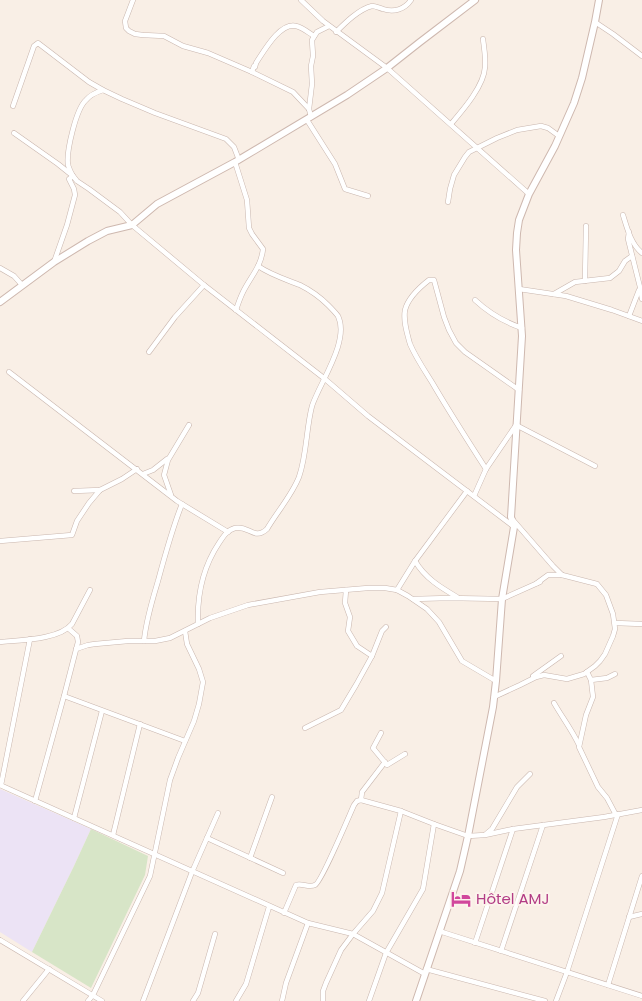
<svg xmlns="http://www.w3.org/2000/svg" width="642" height="1001" font-family="Poppins,sans-serif">
  <style>
    .education { fill: #ece3f5 }
    .green { fill: #d7e5c7 }
    .lines { fill: none; stroke-linecap: round; stroke-linejoin: round }
    .street-casing { stroke: #c9b6ae; stroke-width: 5.5 }
    .secondary-casing { stroke: #ceb8af; stroke-width: 8 }
    .street { stroke: #fff; stroke-width: 4.5 }
    .secondary { stroke: #fff; stroke-width: 6 }
    .labels { text-anchor: middle; stroke-width: 4; stroke-linejoin: round; paint-order: stroke }
    .hotel-label { font-size: 15px; fill: #b23c85; stroke: #fcf3ec; text-anchor: start }
  </style>
  <rect width="100%" height="100%" fill="#f9efe6"/>
  <polygon class="education" points="0,789 91,829 74,866 32,952 0,932"/>
  <polygon class="green" points="91,829 148,856 145,875 91,988 32,952 74,866"/>
  <g class="lines">
    <defs>
      <g id="street">
        <polyline points="133,0 125,21 126,28 129,31 135,34 143,35 164,36 183,46 208,53 252,72 293,92 309,109 311,117"/>
        <polyline points="301,0 323,21 387,68 529,194"/>
        <polyline points="595,22 613,34 642,56"/>
        <path d="M336 32C345 23 359 9 372 6 376 6 379 8 383 9 394 13 405 9 411 0"/>
        <path d="M252 72 254 66 255 67 256 63C264 51 280 22 296 26 302 27 309 33 314 36"/>
        <polyline points="13,106 34,46 38,43 89,82 103,90 122,99 155,113 226,139 234,147 239,160"/>
        <polyline points="309,109 312,84 311,66 313,56 312,40 317,32 329,26"/>
        <polyline points="307,120 335,164 345,189 368,196"/>
        <path d="M451 124C463 110 484 86 485 67 486 58 484 48 483 39"/>
        <polyline points="14,133 58,164 73,176 77,181 89,189 120,212 132,225 204,285 325,379 368,416 513,526"/>
        <path d="M235 162 247 200 249 228 252 234 263 249C261 267 251 276 243 292 240 298 238 304 236 310"/>
        <polyline points="448,202 450,189 454,175 465,157 469,152 497,138 517,130 541,126 548,128 559,136"/>
        <path d="M623 215C627 228 631 244 642 253"/>
        <polyline points="629,232 628,239 640,287 642,299"/>
        <path d="M54 262 67 225 75 195 74 189 69 179 73 176C71 173 69 168 68 165 66 152 76 109 86 100 90 95 97 92 103 90"/>
        <polyline points="0,268 14,276 22,285"/>
        <polyline points="585,281 586,226"/>
        <polyline points="519,289 566,296 612,310 642,321"/>
        <polyline points="554,294 575,282 610,278 619,271 625,261 632,256"/>
        <path d="M475 300C489 313 504 322 522 328"/>
        <polyline points="629,316 639,290"/>
        <polyline points="149,352 175,317 204,285"/>
        <polyline points="9,372 177,501 228,532"/>
        <path d="M486 469C468 441 450 413 433 384 425 371 416 358 410 344 407 333 403 321 405 310 408 298 420 287 429 280H434L444 317 449 330 456 343 465 352 519 390"/>
        <polyline points="143,474 153,470 167,459"/>
        <polyline points="74,491 100,490"/>
        <polyline points="171,495 164,475 168,460 189,425"/>
        <polyline points="474,496 486,469 516,425 595,466"/>
        <polyline points="513,520 553,566 562,575"/>
        <polyline points="0,541 72,535 77,521 89,503 100,490 122,479 137,469"/>
        <path d="M415 561C425 578 440 587 457 597"/>
        <polyline points="346,590 345,603 350,617 348,631 357,646 372,656"/>
        <polyline points="397,590 415,561 467,491"/>
        <polyline points="413,599 449,598 502,599 540,582"/>
        <polyline points="615,623 642,624"/>
        <path d="M198 624C197 596 203 567 219 543 223 537 227 530 235 528 249 525 254 541 267 529 277 512 292 495 299 477 307 454 306 429 312 406 320 382 350 341 338 316 335 312 331 308 328 305 320 297 310 290 300 285 285 279 271 275 258 266"/>
        <path d="M144 641C146 620 152 601 158 581 165 555 172 529 182 504"/>
        <path d="M0 642C20 640 59 640 72 624L90 590"/>
        <polyline points="76,649 88,645 95,644 128,641 155,641 170,638 210,618 248,605 320,592 368,588 385,588 397,590 408,596 427,609 439,622 462,661 496,681"/>
        <polyline points="587,672 591,680 593,697 586,715 579,747 598,787 607,798 616,815"/>
        <polyline points="533,676 561,656"/>
        <polyline points="591,680 607,678 615,674"/>
        <polyline points="64,696 185,741"/>
        <polyline points="494,697 520,685 536,677 544,675 567,679 584,674 595,666 600,661 605,654 613,636 615,629 613,614 606,595 597,584 562,575 548,575 537,583"/>
        <path d="M554 703C562 717 572 730 579 745"/>
        <polyline points="305,728 341,710 356,685 372,656 382,631 386,627"/>
        <polyline points="381,733 373,748 387,765 405,754"/>
        <polyline points="0,785 308,923 353,934 425,974"/>
        <polyline points="1,785 30,639"/>
        <polyline points="361,800 362,792 385,762"/>
        <polyline points="35,801 64,696 78,642 77,636 69,629"/>
        <polyline points="74,818 102,711"/>
        <polyline points="486,834 492,829 517,787 530,774"/>
        <polyline points="113,835 140,724"/>
        <polyline points="207,838 283,873"/>
        <polyline points="250,858 272,797"/>
        <path d="M284 913 296 885C302 883 309 888 315 885 321 883 349 816 354 805L357 801 361 800 401 811 434 824 468 836 485 835 513 829 604 817 642 810"/>
        <polyline points="629,917 642,914"/>
        <polyline points="439,931 642,996"/>
        <polyline points="0,940 102,1001"/>
        <polyline points="475,943 513,829"/>
        <polyline points="501,951 543,825"/>
        <polyline points="426,969 545,1001"/>
        <polyline points="608,985 642,876"/>
        <polyline points="23,1001 49,969"/>
        <polyline points="88,1001 93,995 150,876 170,780 178,758 194,721 199,704 203,682 199,669 187,644 185,631"/>
        <polyline points="143,1001 192,872 218,813"/>
        <polyline points="193,1001 198,993 215,934"/>
        <polyline points="236,1001 246,984 269,907"/>
        <polyline points="282,1001 286,983 308,923"/>
        <polyline points="323,1001 323,991 326,983 341,950 353,934 373,911 382,893 401,811"/>
        <polyline points="369,1001 386,953 423,889 434,824"/>
        <polyline points="556,1001 567,972 618,814"/>
      </g>
      <g id="secondary">
        <polyline points="0,302 54,262 88,241 107,231 132,225 157,204 235,162 347,95 387,68 420,42 475,0"/>
        <polyline points="416,1001 460,871 468,836 493,707 496,681 502,599 514,527 511,517 522,336 516,250 517,233 519,220 529,194 555,146 574,103 582,78 595,22 599,0"/>
      </g>
    </defs>
    <use href="#street" class="street-casing"/>
    <use href="#secondary" class="secondary-casing"/>
    <use href="#street" class="street"/>
    <use href="#secondary" class="secondary"/>
  </g>
  <defs>
    <symbol id="hotel-bare" viewBox="-9 -9 18 18"><path d="M-6-4.5h1.5V1H6V5H4.5V3h-9V5H-6ZM-4 0a1.8 1.8 0 1 1 3.6 0ZM.5 0V-2.5h3Q6-2.5 6 0Z" fill="#d1479c" stroke="#fcf3ec" stroke-width="2.5" paint-order="stroke"/></symbol>
  </defs>
  <g fill-rule="evenodd">
    <use href="#hotel-bare" x="447" y="885" width="28" height="28"/>
  </g>
  <g class="labels">
    <g class="hotel-label">
      <text x="476" y="904">Hôtel AMJ</text>
    </g>
  </g>
</svg>
